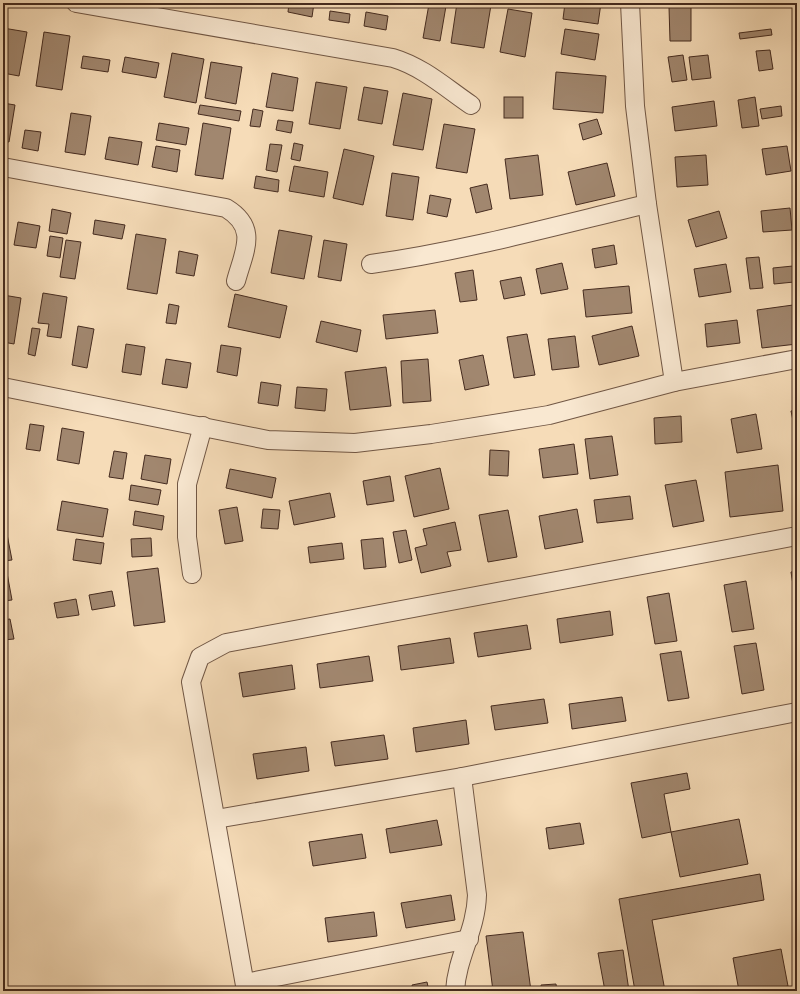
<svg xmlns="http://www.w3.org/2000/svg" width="800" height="994" font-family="'IM FELL Great Primer',serif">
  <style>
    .building { fill: #a1876f; stroke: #452b1f }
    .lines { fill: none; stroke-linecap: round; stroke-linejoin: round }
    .minor-casing { stroke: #715745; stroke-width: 20 }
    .minor { stroke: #f9e8d1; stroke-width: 18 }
  </style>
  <rect width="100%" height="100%" fill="#f6dcb8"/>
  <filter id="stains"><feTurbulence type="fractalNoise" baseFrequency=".005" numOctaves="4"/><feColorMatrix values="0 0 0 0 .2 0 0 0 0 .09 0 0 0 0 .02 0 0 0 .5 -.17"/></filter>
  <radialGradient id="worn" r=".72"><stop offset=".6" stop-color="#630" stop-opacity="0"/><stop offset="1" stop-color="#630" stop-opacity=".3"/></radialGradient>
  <g class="building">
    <polygon points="235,3 258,3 257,7"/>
    <polygon points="289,3 314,3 312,17 288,12"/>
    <polygon points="457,3 491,5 484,48 451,43"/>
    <polygon points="565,3 601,3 598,24 563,19"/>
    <polygon points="429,4 446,6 440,41 423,38"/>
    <polygon points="669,7 691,7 691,41 670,41"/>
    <polygon points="508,9 532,13 525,57 500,52"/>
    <polygon points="330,11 350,14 349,23 329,20"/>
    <polygon points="366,12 388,16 386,30 364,26"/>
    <polygon points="3,28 27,32 19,76 3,73"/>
    <polygon points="565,29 599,34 595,60 561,54"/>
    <polygon points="771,29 772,35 740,39 739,33"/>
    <polygon points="44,32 70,36 62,90 36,86"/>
    <polygon points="770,50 773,69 759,71 756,51"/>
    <polygon points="172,53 204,59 196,103 164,97"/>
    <polygon points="683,55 687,80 672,82 668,57"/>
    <polygon points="708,55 711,78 692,80 689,57"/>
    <polygon points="83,56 110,60 108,72 81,68"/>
    <polygon points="125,57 159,63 156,78 122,72"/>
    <polygon points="211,62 242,67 236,104 205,98"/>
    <polygon points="556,72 606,76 603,113 553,109"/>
    <polygon points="272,73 298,78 293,111 266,107"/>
    <polygon points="316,82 347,87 340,129 309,124"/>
    <polygon points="364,87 388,91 382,124 358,120"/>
    <polygon points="403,93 432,99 423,150 393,145"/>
    <rect x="504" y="97" width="19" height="21"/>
    <polygon points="755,97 759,126 742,128 738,100"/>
    <polygon points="714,101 717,126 675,131 672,107"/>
    <polygon points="3,103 15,105 9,142 3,141"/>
    <polygon points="200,105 241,111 239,121 198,114"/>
    <polygon points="781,106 782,116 762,119 760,109"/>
    <polygon points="253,109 263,111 260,127 250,126"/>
    <polygon points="71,113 91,116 85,155 65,152"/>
    <polygon points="597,119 602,134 583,140 579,124"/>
    <polygon points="278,120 293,122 291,133 276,130"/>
    <polygon points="159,123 189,128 186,145 156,140"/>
    <polygon points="203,123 231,128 223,179 195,175"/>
    <polygon points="444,124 475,129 467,173 436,168"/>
    <polygon points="25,130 41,132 38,151 22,148"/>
    <polygon points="109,137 142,142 138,165 105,159"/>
    <polygon points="294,143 303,145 300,161 291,159"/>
    <polygon points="270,144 282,145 277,172 266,170"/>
    <polygon points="156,146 180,150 177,172 152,167"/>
    <polygon points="787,146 791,171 766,175 762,149"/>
    <polygon points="344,149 374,156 363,205 333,198"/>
    <polygon points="538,155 543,195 510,199 505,159"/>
    <polygon points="706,155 708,185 677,187 675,157"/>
    <polygon points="607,163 615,196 576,205 568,172"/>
    <polygon points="294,166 328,172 324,197 289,191"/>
    <polygon points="392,173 419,177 413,220 386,216"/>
    <polygon points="256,176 279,180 278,192 254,188"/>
    <polygon points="487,184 492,209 476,213 470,188"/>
    <polygon points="430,195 451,199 447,217 427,213"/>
    <polygon points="790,208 792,230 763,232 761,211"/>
    <polygon points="52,209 71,213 67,234 49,231"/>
    <polygon points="719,211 727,238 696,247 688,220"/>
    <polygon points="95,220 125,225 122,239 93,234"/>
    <polygon points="18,222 40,226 36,248 14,245"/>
    <polygon points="279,230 312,236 304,279 271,273"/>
    <polygon points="136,234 166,239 157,294 127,289"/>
    <polygon points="50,236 63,238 60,258 47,256"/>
    <polygon points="66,240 81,242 75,279 60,277"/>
    <polygon points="324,240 347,244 341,281 318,277"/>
    <polygon points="614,245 617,264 595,268 592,249"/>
    <polygon points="179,251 198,255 194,276 176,273"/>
    <polygon points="759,257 763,288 750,289 746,258"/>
    <polygon points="562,263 568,289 541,294 536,269"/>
    <polygon points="726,264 731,292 699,297 694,269"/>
    <polygon points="793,266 794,282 774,284 773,268"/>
    <polygon points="473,270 477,300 460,302 455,273"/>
    <polygon points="521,277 525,295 504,299 500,281"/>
    <polygon points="629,286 632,313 586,317 583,290"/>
    <polygon points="43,293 67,297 61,338 47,336 49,324 38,323"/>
    <polygon points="235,294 287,306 280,338 228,327"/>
    <polygon points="3,295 21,298 14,344 3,342"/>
    <polygon points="169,304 179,306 176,324 166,323"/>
    <polygon points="793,305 797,344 762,348 757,310"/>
    <polygon points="435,310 438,333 386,339 383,315"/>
    <polygon points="737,320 740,343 707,347 705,324"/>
    <polygon points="321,321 361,330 357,352 316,342"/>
    <polygon points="78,326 94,329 87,368 72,365"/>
    <polygon points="632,326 639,356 599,365 592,336"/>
    <polygon points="32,328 40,329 35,356 28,354"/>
    <polygon points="527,334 535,375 514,378 507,337"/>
    <polygon points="575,336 579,367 552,370 548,339"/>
    <polygon points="126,344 145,347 141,375 122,372"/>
    <polygon points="221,345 241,348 237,376 217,372"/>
    <polygon points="483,355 489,385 465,390 459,360"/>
    <polygon points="166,359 191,363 187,388 162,384"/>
    <polygon points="428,359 431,401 403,403 401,361"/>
    <polygon points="386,367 391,406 350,410 345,372"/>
    <polygon points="261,382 281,385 278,406 258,403"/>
    <polygon points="297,387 327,389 325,411 295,408"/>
    <polygon points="797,410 797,435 796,435 791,411"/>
    <polygon points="756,414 762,449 737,453 731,419"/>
    <polygon points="681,416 682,442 655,444 654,418"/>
    <polygon points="30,424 44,426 40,451 26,449"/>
    <polygon points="62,428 84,432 79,464 57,460"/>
    <polygon points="612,436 618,475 590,479 585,439"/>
    <polygon points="574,444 578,474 543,478 539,449"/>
    <polygon points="490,450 509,451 508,476 489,475"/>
    <polygon points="114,451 127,453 123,479 109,477"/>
    <polygon points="145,455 171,459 167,484 141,479"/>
    <polygon points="778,465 783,511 730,517 725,472"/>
    <polygon points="440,468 449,509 414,517 405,476"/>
    <polygon points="230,469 276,478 272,498 226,488"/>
    <polygon points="390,476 394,501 367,505 363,481"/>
    <polygon points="696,480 704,521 673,527 665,485"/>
    <polygon points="131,485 161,490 158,505 129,500"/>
    <polygon points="330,493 335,517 294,525 289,501"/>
    <polygon points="630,496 633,519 597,523 594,500"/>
    <polygon points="62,501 108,509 103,537 57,530"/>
    <polygon points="237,507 243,541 225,544 219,510"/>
    <polygon points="263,509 280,510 278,529 261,528"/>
    <polygon points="577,509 583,542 545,549 539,516"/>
    <polygon points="508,510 517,557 488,562 479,515"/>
    <polygon points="135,511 164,516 162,530 133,525"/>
    <polygon points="455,522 461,550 447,552 451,566 421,573 415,548 427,545 423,529"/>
    <polygon points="6,529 12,560 3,561 3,530"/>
    <polygon points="406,530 412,560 399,563 393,532"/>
    <polygon points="151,538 152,556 132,557 131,539"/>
    <polygon points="383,538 386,567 364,569 361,540"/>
    <polygon points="76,539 104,543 101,564 73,560"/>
    <polygon points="342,543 344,559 310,563 308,547"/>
    <polygon points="158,568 165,622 134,626 127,572"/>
    <polygon points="797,571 797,610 791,572"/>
    <polygon points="7,573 12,600 3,601 3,574"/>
    <polygon points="746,581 754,629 732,632 724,585"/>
    <polygon points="112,591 115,606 92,610 89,595"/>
    <polygon points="669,593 677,641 655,644 647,597"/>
    <polygon points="76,599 79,615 57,618 54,603"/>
    <polygon points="610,611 613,635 560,643 557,619"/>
    <polygon points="10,619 14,639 3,640 3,620"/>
    <polygon points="527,625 531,649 478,657 474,633"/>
    <polygon points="450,638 454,663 401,670 398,646"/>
    <polygon points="756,643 764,690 742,694 734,646"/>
    <polygon points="681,651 689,698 668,701 660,654"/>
    <polygon points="369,656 373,681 320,688 317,664"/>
    <polygon points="292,665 295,689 243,697 239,673"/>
    <polygon points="622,697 626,721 572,729 569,704"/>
    <polygon points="544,699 548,723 495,730 491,706"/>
    <polygon points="466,720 469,744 416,752 413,728"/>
    <polygon points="384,735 388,759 335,766 331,742"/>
    <polygon points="306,747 309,771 257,779 253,754"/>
    <polygon points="687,773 690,789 664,794 671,832 642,838 631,783"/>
    <polygon points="739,819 748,864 680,877 671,832"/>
    <polygon points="437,820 442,845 390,853 386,829"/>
    <polygon points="580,823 584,844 549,849 546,828"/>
    <polygon points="362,834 366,858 313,866 309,842"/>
    <polygon points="760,874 764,900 652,920 665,991 635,991 619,899"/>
    <polygon points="451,895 455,920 406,928 401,903"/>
    <polygon points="374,912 377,936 328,942 325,918"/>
    <polygon points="523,932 531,991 493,991 486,936"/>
    <polygon points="781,949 788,986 763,991 739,991 733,958"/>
    <polygon points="623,950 629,991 605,991 598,953"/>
    <polygon points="427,982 429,991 413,991 412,985"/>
    <polygon points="556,984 557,991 542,991 541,985"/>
  </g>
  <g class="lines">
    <defs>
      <g id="minor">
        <path d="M76 3 393 58C423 67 446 88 471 105"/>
        <polyline points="630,3 635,106 647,204 674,382"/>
        <path d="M3 167 226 208C259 228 244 251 236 281"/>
        <path d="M371 264C464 251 555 226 647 204"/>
        <polyline points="3,387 268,440 355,443 431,434 549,415 674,382 797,359"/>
        <polyline points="192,574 187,537 187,484 203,426"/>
        <polyline points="216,819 462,777 797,712"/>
        <polyline points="245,983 469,939"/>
        <polyline points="246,991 191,682 200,657 226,643 797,536"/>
        <path d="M455 991C457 956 476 931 477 895L462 777"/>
      </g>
    </defs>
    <use href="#minor" class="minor-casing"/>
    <use href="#minor" class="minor"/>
  </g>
  <rect width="800" height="994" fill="none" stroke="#f6dcb8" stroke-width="16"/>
  <rect x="4" y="4" width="792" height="986" fill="none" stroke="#452b1f" stroke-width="2"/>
  <rect x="8" y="8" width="784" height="978" fill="none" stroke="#452b1f"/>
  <rect width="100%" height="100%" filter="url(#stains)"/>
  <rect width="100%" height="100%" fill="url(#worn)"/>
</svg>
